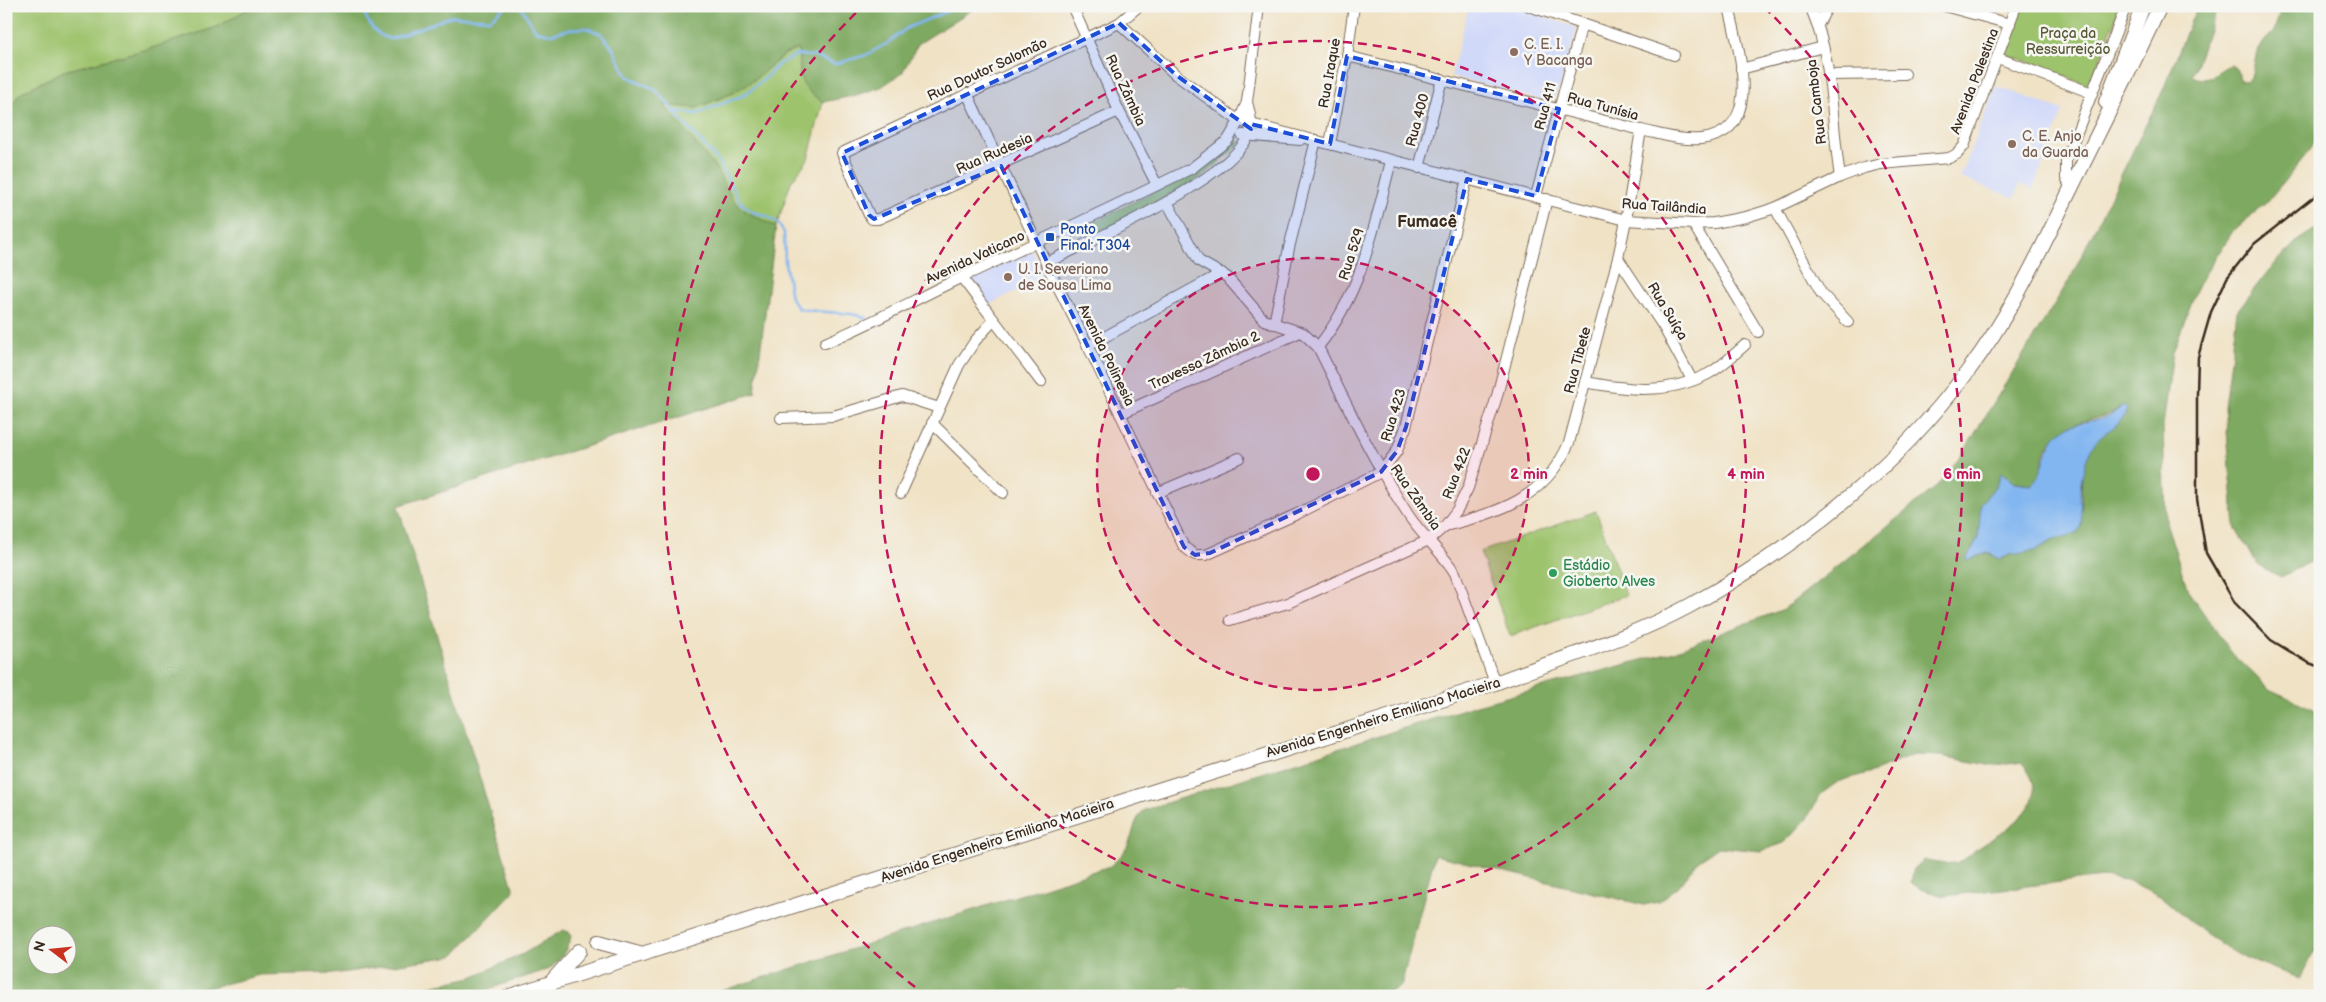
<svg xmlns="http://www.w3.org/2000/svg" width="2326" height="1002" font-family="'Balsamiq Sans',sans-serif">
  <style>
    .built { fill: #d1d9f9 }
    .green { fill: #9ec36d; stroke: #6c7646 }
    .forest { fill: #7ea960; stroke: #5c6a3f; fill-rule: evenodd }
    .water { fill: #82b6f0; stroke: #5e7087 }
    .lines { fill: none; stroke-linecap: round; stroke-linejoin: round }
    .stream { stroke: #82b6f0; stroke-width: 2.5 }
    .minor-casing { stroke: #7a6a58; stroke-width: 12 }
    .highway-casing { stroke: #7a6a58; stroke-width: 16 }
    .minor { stroke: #fff; stroke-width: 10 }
    .highway { stroke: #fff; stroke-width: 14 }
    .rail { stroke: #3b2a1e; stroke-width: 2.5 }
    .marked { fill: #1d4ed8; fill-opacity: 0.2; stroke: #1d4ed8; stroke-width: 4; stroke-dasharray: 10 6; stroke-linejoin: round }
    .ring { fill: none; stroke: #c2185b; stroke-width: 2.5; stroke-dasharray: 9 6 }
    .education-dot { fill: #8d6e63; stroke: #f6f6f2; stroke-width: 2 }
    .transit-dot { fill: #1a4fb4; stroke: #f6f6f2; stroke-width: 2 }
    .leisure-dot { fill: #2e9e5b; stroke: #f6f6f2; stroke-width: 2 }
    .labels { text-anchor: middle; stroke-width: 5; stroke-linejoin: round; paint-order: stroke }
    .park-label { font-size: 14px; fill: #595836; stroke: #f6f6f2 }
    .education-label { font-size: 14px; fill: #785e54; stroke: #f6f6f2; text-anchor: start }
    .street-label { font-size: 14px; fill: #3b2a1e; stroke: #f6f6f2 }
    .transit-label { font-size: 14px; fill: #164399; stroke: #f6f6f2; text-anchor: start }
    .leisure-label { font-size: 14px; fill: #27864d; stroke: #f6f6f2; text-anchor: start }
    .quarter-label { font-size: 16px; font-weight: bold; fill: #3b2a1e; stroke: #f6f6f2 }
    .centre { fill: #c2185b; stroke: #f6f6f2; stroke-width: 2.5 }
    .ring-label { font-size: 15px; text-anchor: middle; font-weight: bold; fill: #c2185b; stroke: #f6f6f2; stroke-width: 5; stroke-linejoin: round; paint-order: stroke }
  </style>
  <rect width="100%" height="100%" fill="#f6f6f2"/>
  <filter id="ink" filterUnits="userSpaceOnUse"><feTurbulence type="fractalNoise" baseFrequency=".02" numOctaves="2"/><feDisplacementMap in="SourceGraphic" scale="10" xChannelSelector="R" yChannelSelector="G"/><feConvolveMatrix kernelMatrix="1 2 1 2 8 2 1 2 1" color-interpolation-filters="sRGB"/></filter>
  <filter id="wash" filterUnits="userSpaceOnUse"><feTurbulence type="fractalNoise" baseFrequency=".0096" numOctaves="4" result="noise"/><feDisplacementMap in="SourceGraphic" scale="20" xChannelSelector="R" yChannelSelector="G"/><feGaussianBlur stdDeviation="1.12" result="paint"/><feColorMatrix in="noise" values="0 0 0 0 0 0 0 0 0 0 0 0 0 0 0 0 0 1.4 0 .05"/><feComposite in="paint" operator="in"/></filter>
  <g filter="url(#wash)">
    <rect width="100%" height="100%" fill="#f0e2c5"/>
    <g class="built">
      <polygon points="1469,6 1513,6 1577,28 1561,85 1553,99 1545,101 1451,76"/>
      <polygon points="1996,86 2063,110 2033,189 2020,184 2015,198 1960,178"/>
      <polygon points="1032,250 1045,277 986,306 971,278"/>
    </g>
    <g class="green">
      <polygon points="6,6 253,6 217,27 155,47 64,71 20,93 6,114"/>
      <polygon points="2021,6 2120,6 2090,86 2004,53"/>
      <path d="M798 49C801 77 798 86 823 102L808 159 791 182 776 227 745 211 733 200 715 167 664 105 696 108 733 93 755 79 785 54Z"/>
      <polygon points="1233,140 1237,140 1239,144 1204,175 1182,189 1091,237 1086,226 1185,176"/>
      <polygon points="1596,511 1626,595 1510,636 1480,552"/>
    </g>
    <g class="forest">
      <path d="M253 6H734V9L801 15 806 6H978L918 44 902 73 881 87 853 96 823 102C794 84 803 78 798 49L785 54 755 79 733 93 696 108 664 105 715 167 733 200 745 211 776 227 755 393 398 506 514 891 453 956 341 973 260 975 175 996H6V114L20 93 64 71 155 47 217 27ZM38 934H68V964H38Z"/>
      <path d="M2197 6H2218L2192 76C2214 85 2213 69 2231 65L2238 70 2240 80 2246 81 2251 77 2258 48 2274 31 2282 6H2320V133L2306 155 2266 203 2233 231 2198 285 2173 352 2163 426 2166 522 2188 591 2231 652 2269 689 2320 712V942L2300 979 2237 954 2208 936 2160 896 2127 880 2103 877 1944 896 1920 889 1911 882 1914 868 1923 860C1936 863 1948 866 1961 861 1968 858 1975 849 1982 845 2011 827 2057 800 2021 763L1988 765 1941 756 1914 755 1872 772 1839 781 1821 794 1806 820 1784 843 1761 851 1719 847 1699 860 1678 887 1658 902 1644 905 1435 855 1401 986 1390 992 1371 996H1215L1182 986 1170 996H706L1110 866C1117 860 1124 854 1128 845 1135 831 1132 823 1144 810L1477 705 1674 651 1784 609 1935 488 1961 456 2071 277 2163 90ZM2121 407 2126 413C2118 425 2105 431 2095 442 2076 464 2083 499 2081 525L2034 551 2010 555 2000 559C1982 550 1985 553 1968 561L1966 560 1978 538 1985 499 1998 483 2001 473 2014 483 2031 485C2043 478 2041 465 2045 454 2048 445 2054 438 2061 432 2077 417 2102 422 2121 407Z"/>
      <polygon points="2320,226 2320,557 2281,577 2258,565 2235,527 2225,407 2237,311 2269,270 2297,241"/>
      <path d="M563 930 569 932 571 937C566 951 561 960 549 969L468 996H385L472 977 523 954Z"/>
    </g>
    <path class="water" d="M2124 406 2127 410C2120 429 2096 434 2089 453 2084 466 2080 482 2080 496 2080 508 2084 519 2079 531L2068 537 2057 538 2034 551 2010 555 2000 559C1983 549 1984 553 1968 561L1966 560 1978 538 1981 504 1998 483 2001 472 2014 483 2031 485C2044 477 2043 450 2057 435 2070 421 2087 423 2104 418 2111 415 2117 410 2124 406Z"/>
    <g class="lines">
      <g class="stream">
        <path d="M361 6C368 22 373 35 391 39L452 16 490 19 506 6"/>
        <polyline points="517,6 522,9 536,31 551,34 570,29 586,28 600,33 612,47 627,76 656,90 674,111 696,114 744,95 762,81 779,64 796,55 814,56 835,64 866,55 888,43 907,28 960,6"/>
        <path d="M674 112 718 161 740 202 753 212 767 216 778 223 784 233 785 262 791 298 798 308C821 315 844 309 866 318"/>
      </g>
    </g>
  </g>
  <g filter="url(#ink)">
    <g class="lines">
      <defs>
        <g id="minor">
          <polyline points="1072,6 1119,111 1157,185"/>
          <polyline points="1529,6 1674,55"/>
          <path d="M1810 6C1834 60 1831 120 1840 177"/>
          <polyline points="1944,6 2010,24"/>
          <polyline points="1119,23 1176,75 1239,121 1626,220 1693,224 1714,223 1746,217 1775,208 1840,177 1864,168 1881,164 1949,158 1957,154 1964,146 2016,6"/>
          <polyline points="1818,25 1828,6"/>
          <path d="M1347 56 1641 130C1660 134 1681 141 1701 139 1767 132 1737 47 1729 6"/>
          <polyline points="1998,58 2092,93"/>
          <polyline points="1741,69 1823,47"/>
          <polyline points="1829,75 1905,74"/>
          <polyline points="967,93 1046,263 1088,346 1184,547 1195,555 1206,555 1297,514 1381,472 1397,451 1406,427 1467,179"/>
          <polyline points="1119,111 878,219 872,219 869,215 842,153 1119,23 1139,6"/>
          <polyline points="1242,135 1300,140"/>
          <polyline points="1330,144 1347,56 1354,6"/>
          <polyline points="1419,168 1442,79"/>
          <polyline points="2071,189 2066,178 2066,160 2126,6"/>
          <polyline points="1536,196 1582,24"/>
          <path d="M1167 202 1199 261 1227 277 1264 320 1303 333 1318 347C1347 405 1374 463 1409 516 1423 537 1442 552 1455 573L1495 683"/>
          <polyline points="1775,208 1821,293 1848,322"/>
          <polyline points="1693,224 1758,332"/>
          <polyline points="1064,231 1072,250"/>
          <polyline points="1618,258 1663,326 1692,380"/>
          <path d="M1046 263C1092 240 1235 178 1250 132 1253 122 1249 111 1247 102"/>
          <polyline points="962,278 1041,382"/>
          <polyline points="1274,324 1289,248 1316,140"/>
          <path d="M825 343C872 323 916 299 962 277 1039 241 1116 206 1192 168L1228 140 1239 121 1247 102 1259 6"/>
          <polyline points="1088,346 1222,273"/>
          <path d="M1318 347C1362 292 1374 228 1391 161"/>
          <path d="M1585 382C1628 390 1667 395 1708 374 1721 367 1733 355 1745 345"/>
          <polyline points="1120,414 1300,332"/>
          <polyline points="781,418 833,416 902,396 939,408"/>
          <polyline points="932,423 1003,493"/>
          <polyline points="901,493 959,365 975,341 993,321"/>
          <polyline points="1157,493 1239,458"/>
          <path d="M1445 526C1499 512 1545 499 1569 443L1618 258 1626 220 1641 130"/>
          <polyline points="1230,620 1288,603 1429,540 1445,526 1457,510 1468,488 1497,396 1547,199"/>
        </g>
        <g id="highway">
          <polyline points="2106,102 2143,6"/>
          <polyline points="599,942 639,953"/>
          <polyline points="553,980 579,951"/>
          <path d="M510 996 1495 683C1559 659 1628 639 1689 606 1796 548 1895 469 1968 371 2013 312 2044 243 2077 176 2105 120 2133 64 2160 6"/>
        </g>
      </defs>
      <use href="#minor" class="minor-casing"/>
      <use href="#highway" class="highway-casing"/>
      <use href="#minor" class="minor"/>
      <use href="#highway" class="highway"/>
      <polyline class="rail" points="2320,192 2254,244 2227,278 2211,312 2198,357 2197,394 2197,499 2206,553 2235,603 2271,640 2309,663 2320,667"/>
    </g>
  </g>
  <path class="marked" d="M1119 23 1176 75 1251 129V124L1330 144 1347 56 1559 109 1536 196 1467 179 1406 427 1397 451 1381 472 1210 553 1195 555 1184 547 1001 166 874 219 869 215 842 153Z"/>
  <circle cx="1313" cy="474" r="216" fill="#c2185b" fill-opacity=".12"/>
  <g class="ring">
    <circle cx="1313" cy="474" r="216"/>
    <circle cx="1313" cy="474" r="433"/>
    <path d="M927 996A649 649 0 0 1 862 7M1764 7A649 649 0 0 1 1699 996"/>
  </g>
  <g class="education-dot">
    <circle cx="1514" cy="52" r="5"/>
    <circle cx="2012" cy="144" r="5"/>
    <circle cx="1008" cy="277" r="5"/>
  </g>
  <rect class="transit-dot" x="1045" y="232" width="10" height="10" rx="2.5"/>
  <circle class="leisure-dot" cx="1553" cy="573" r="5"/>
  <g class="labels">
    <g class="park-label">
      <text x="2068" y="38">Praça da<tspan x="2068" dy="16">Ressurreição</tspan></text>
    </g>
    <g class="education-label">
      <text x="1524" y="49">C. E. I.<tspan x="1524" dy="16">Y Bacanga</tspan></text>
      <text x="2022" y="141">C. E. Anjo<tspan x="2022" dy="16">da Guarda</tspan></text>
      <text x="1018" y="274">U. I. Severiano<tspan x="1018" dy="16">de Sousa Lima</tspan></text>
    </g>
    <g class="street-label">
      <text transform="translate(987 69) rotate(-25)" y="5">Rua Doutor Salomão</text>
      <text transform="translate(1329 73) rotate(-80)" y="5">Rua Iraque</text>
      <text transform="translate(1974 81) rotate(-69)" y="5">Avenida Palestina</text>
      <text transform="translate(1126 90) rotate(65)" y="5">Rua Zâmbia</text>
      <text transform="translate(1816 102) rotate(-97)" y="5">Rua Camboja</text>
      <text transform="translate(1545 106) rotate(-75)" y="5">Rua 411</text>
      <text transform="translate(1603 106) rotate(15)" y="5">Rua Tunísia</text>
      <text transform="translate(1417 120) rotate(-75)" y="5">Rua 400</text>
      <text transform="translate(994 153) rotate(-24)" y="5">Rua Rudesia</text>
      <text transform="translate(1664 206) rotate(4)" y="5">Rua Tailândia</text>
      <text transform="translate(1351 254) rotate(-72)" y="5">Rua 529</text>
      <text transform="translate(975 257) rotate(-25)" y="5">Avenida Vaticano</text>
      <text transform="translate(1668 311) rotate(59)" y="5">Rua Suíça</text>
      <text transform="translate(1107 355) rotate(64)" y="5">Avenida Polinesia</text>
      <text transform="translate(1204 360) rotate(-25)" y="5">Travessa Zâmbia 2</text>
      <text transform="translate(1577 360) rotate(-75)" y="5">Rua Tibete</text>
      <text transform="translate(1393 415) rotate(-73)" y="5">Rua 423</text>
      <text transform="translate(1456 473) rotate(-69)" y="5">Rua 422</text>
      <text transform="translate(1416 497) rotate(55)" y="5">Rua Zâmbia</text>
      <text transform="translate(1383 717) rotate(-17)" y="5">Avenida Engenheiro Emiliano Macieira</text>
      <text transform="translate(997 840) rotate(-18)" y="5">Avenida Engenheiro Emiliano Macieira</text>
    </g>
    <g class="transit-label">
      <text x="1060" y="234">Ponto<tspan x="1060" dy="16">Final: T304</tspan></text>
    </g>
    <g class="leisure-label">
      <text x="1563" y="570">Estádio<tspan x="1563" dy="16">Gioberto Alves</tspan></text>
    </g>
    <g class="quarter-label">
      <text x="1427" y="227">Fumacê</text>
    </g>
  </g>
  <circle cx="1313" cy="474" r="8" class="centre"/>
  <g class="ring-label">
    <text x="1529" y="479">2 min</text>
    <text x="1746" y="479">4 min</text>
    <text x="1962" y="479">6 min</text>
  </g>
  <rect width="2326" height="1002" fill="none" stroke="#f6f6f2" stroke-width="25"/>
  <g transform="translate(52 950) rotate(286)"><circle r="24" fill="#f6f6f2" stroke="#aba49d"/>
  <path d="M0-4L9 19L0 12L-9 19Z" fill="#c8321e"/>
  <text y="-8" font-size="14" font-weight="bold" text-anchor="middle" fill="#3b2a1e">N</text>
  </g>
</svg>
